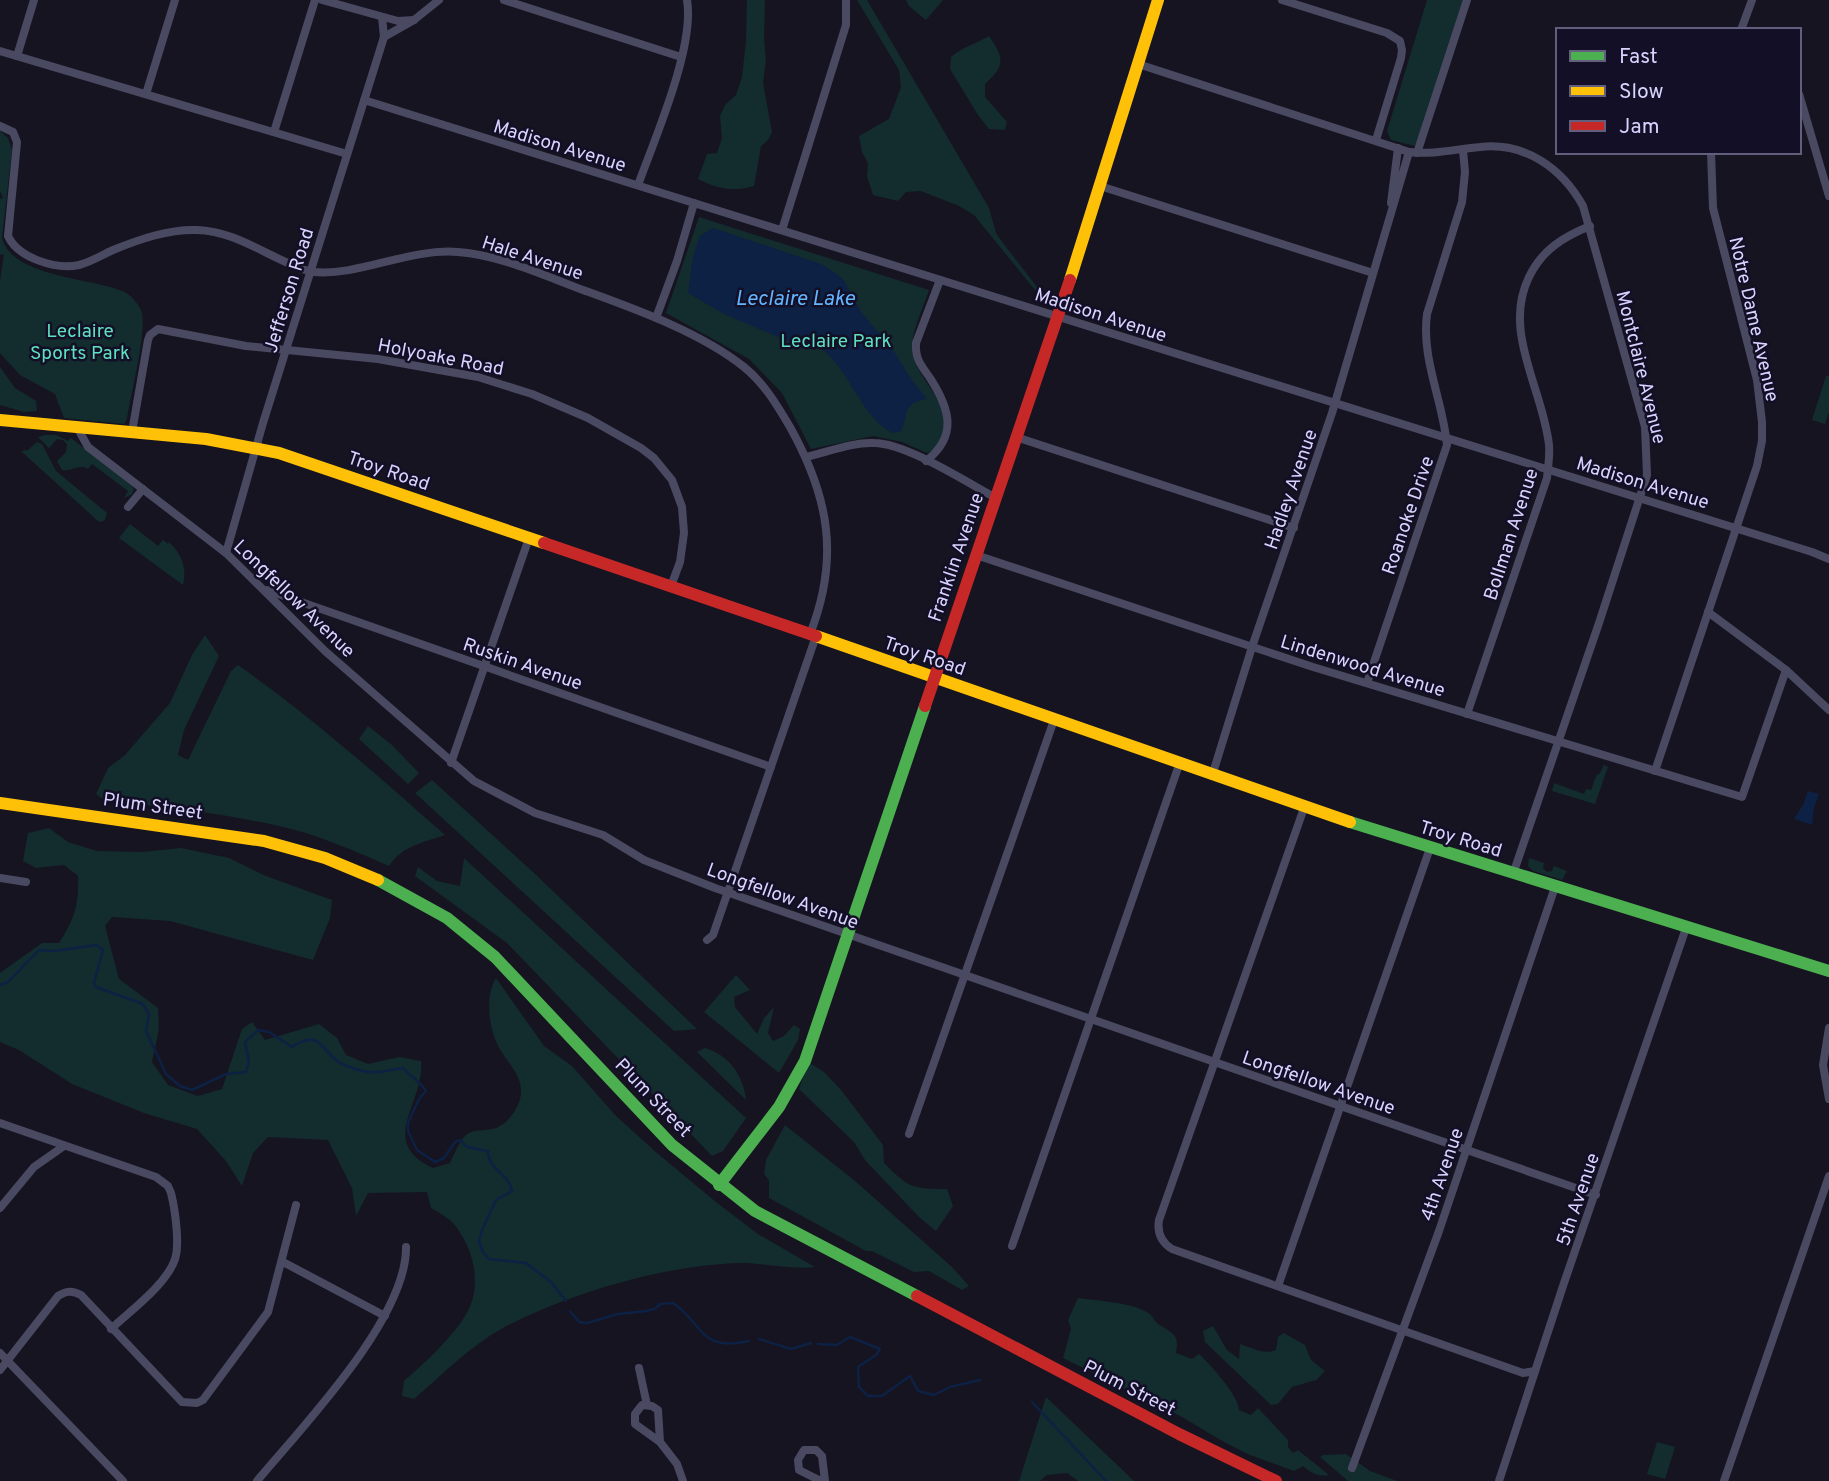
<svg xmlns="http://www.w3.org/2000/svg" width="1829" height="1481" font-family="Overpass,sans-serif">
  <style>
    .green { fill: #132c2d }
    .water { fill: #0d2144 }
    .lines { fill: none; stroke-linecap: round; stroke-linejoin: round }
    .stream { stroke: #0d2144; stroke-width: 2.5 }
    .street { stroke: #4a4962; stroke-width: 8 }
    .fast { stroke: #4caf50; stroke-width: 12 }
    .slow { stroke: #ffc107; stroke-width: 12 }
    .jam { stroke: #c62828; stroke-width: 12 }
    .labels { text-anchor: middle; stroke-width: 5; stroke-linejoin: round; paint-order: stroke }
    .street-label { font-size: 19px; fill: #d9d4ff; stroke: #130f26 }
    .park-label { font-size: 19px; fill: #5fe0c0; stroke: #130f26 }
    .water-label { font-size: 21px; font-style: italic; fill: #62b6ff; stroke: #130f26 }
  </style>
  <rect width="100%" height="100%" fill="#161421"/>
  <g class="green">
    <path d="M747 0H765L764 39 766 60 763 83 772 132 768 140 761 146 754 186C735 192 716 189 698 179L707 154 717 153 722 138 720 116 725 105 736 95 742 77 746 41Z"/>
    <polygon points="857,0 867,0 989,208 996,233 1003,243 1044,296 1035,290 974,215 959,206 921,191 906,192 898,201 873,195 867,176 868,163 862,152 859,136 889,119 901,87 899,70"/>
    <polygon points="906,0 943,0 926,20 909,6"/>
    <polygon points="1427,0 1464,0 1419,141 1415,146 1391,140 1387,131"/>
    <path d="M989 36C1004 58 1006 65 985 84V97L1007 122 1005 130 989 129 978 115 950 69 951 57C962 47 976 44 989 36Z"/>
    <path d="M0 131 8 138 12 150 2 238C12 278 95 278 125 292 132 296 140 306 142 313 146 335 131 394 127 419L124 424 64 418 55 394 20 375 0 353V281L4 254 0 255V199L3 198 0 191Z"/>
    <path d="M699 217 929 290C923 310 907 338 914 359 922 384 957 411 942 439 937 447 935 450 927 453L902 442 873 436 811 449 782 393 749 359 666 313Z"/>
    <polygon points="0,367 15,388 36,401 37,411 24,412 0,405"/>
    <polygon points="1826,376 1829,376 1829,412 1825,424 1812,420"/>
    <path d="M45 435H56L68 441 71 438 131 485 134 489 132 494 124 498 128 491 92 464 88 469C78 463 72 472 62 470L57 461 66 452 67 444 63 440 57 439 49 448 38 437Z"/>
    <polygon points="37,442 42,444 56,471 107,513 105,520 101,522 98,521 21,451 28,450"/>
    <path d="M130 524 158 546 163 540 168 544 169 542C182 554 187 568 183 585L119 538Z"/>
    <path d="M205 635 219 656 184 730 178 755 188 760 231 671 238 665C311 716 378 776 445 835 423 843 403 845 389 866 354 851 317 834 279 826 222 813 163 807 104 800L96 794 108 768 125 755 170 703 192 655Z"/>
    <polygon points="368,726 392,745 419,773 408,784 359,739"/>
    <polygon points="1604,765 1608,767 1595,804 1552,791 1554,783 1584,794 1586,789 1591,790 1597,774 1599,775"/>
    <polygon points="432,780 533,872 697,1029 674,1031 415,793"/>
    <path d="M49 828 68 842 97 851 142 852 181 848 229 858 266 876 332 900 330 918 313 960 170 921 112 917 105 926 119 979 158 1008 159 1029 152 1062 168 1085 198 1096 222 1089 242 1029 252 1022 265 1040 319 1024 337 1038 346 1055 368 1064 399 1057 421 1061C425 1104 376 1141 433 1168L450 1163C454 1155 459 1141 466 1135 474 1129 482 1131 492 1129 505 1127 517 1111 520 1099 525 1079 511 1067 501 1051 489 1032 484 997 496 978L544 1046 572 1066 616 1116 657 1153 716 1202 758 1234 815 1267C790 1270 766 1263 741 1263 664 1265 569 1293 501 1329 469 1347 442 1375 414 1399L402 1396 404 1381C424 1364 462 1329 471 1304 481 1277 471 1244 453 1223 447 1217 438 1212 431 1208L427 1192 368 1193 356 1216 352 1188 328 1140 268 1137 253 1153 242 1186 226 1161 197 1129 144 1113 72 1084 19 1050 0 1042V973L42 943H59C75 918 79 905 78 876L64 865 36 868 23 861 28 833Z"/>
    <polygon points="464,858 746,1118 723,1151 712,1156 507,943 415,876 418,867 437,881 460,886"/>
    <polygon points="1529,858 1544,863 1543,868 1547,872 1552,871 1554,866 1567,871 1562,880 1533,871 1528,866"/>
    <polygon points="736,975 750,990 734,997 735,1007 757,1034 764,1018 774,1007 768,1033 773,1041 784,1036 794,1025 800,1029 798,1040 779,1073 704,1012"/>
    <path d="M705 1048C729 1055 743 1075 746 1100L697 1052Z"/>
    <path d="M808 1062 824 1072 841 1090 883 1145 884 1163C909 1188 912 1189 947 1189L953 1206 936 1231 919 1217 865 1160 854 1142 799 1089Z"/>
    <polygon points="785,1125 855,1181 952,1267 969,1286 962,1290 929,1271 914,1272 872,1251 866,1251 769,1198 769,1180 764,1174 766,1160"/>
    <path d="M1078 1298C1098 1301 1133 1302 1150 1314 1153 1317 1154 1320 1157 1323 1171 1333 1180 1333 1176 1353L1192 1359 1199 1354C1210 1364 1239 1396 1239 1410L1251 1415 1258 1408 1288 1440V1447L1293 1453 1298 1450 1329 1475C1318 1477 1311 1473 1303 1466L1294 1471 1250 1455 1224 1442 1182 1417 1063 1358 1071 1329 1068 1320Z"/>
    <path d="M1213 1326 1227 1350 1239 1359 1240 1344C1253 1348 1263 1355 1276 1350L1278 1337 1284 1333 1305 1345 1311 1360 1325 1371 1316 1380 1292 1387 1278 1404 1271 1405 1205 1342 1203 1331Z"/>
    <polygon points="1046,1397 1134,1481 1078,1481 1067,1473 1047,1475 1040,1481 1019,1481"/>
    <polygon points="1657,1442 1675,1447 1665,1479 1647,1474"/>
    <polygon points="1346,1454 1370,1471 1397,1481 1348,1481 1320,1457 1323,1455"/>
  </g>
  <g class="water">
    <path d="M713 228 821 264 832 271 843 279 860 310 875 329 886 339 912 380 927 399C900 403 910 416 900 432L893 433C853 413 848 350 801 340L795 344 724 314 688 293 693 256 700 236Z"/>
    <polygon points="1808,791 1819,794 1814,808 1812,825 1794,819 1803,805"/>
  </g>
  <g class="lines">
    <g class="stream">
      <path d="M0 985 8 982 39 950 54 951 97 945 103 950 94 983 96 987 143 1004 149 1014 146 1031 166 1074 180 1086 192 1090 226 1074 246 1072 249 1062 245 1042 258 1030 269 1032 292 1047C325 1025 322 1059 347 1066 355 1069 367 1073 375 1072 385 1072 393 1069 403 1068 411 1077 420 1081 426 1091L419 1099 408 1123V1131L417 1150 435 1162 444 1158 455 1142 460 1140 467 1147 488 1151C488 1170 509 1173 512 1191L496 1200 482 1230 479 1241 483 1252 489 1259 526 1263 551 1282 566 1301"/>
      <path d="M570 1311 579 1322 587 1323 618 1314 646 1311 655 1309 660 1304 673 1303C704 1324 699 1352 749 1341"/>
      <polyline points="759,1339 791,1349 811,1343"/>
      <polyline points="818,1344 837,1345 850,1337 880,1349 876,1355 858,1367 859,1387 868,1396 882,1396 910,1376 918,1391 934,1395 950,1387 980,1380"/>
      <polyline points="1032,1402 1106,1481"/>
    </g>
    <g class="street">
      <polyline points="322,0 398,21 414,20"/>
      <polyline points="504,0 681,57"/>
      <polyline points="1282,0 1387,33 1400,41 1402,50 1401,58 1376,140"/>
      <polyline points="1741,30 1752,0"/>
      <polyline points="384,37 414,20 439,0"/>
      <polyline points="0,51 347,154"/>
      <polyline points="17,56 34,0"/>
      <path d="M1138 64 1409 152C1434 155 1456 149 1480 147 1525 142 1562 168 1583 206L1645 427 1647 475 1599 623 1513 874"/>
      <polyline points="146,94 175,0"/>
      <polyline points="1799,94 1829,196"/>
      <path d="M364 100C847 250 1329 403 1812 552L1829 559"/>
      <path d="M0 126 13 132 17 142 8 236C18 258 56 270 79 265 91 262 102 255 113 250 140 239 169 229 197 230 231 231 258 250 288 263 296 267 305 271 314 272 360 276 409 248 458 252 500 255 543 275 583 290 635 309 700 332 744 367 764 383 777 405 790 427 829 497 840 558 810 634"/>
      <polyline points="274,132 315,0"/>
      <polyline points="1417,153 1467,0"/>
      <path d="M638 185C655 138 695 47 687 0"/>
      <polyline points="1100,186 1373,273"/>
      <polyline points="1391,203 1398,148"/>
      <polyline points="782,230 846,25 846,0"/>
      <polyline points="656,318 677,261 694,203"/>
      <polyline points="77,427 88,447 226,553 325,651 474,781 535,813 603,835 644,860 715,888 1596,1195"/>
      <polyline points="132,432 148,340 150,335 158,329 246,346 378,359 478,377 532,394 588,418 641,448 654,458 672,480 682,507 684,533 680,562 671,586"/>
      <polyline points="1016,437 1294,528"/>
      <path d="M806 457C828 452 852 442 874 443 906 443 966 482 996 498"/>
      <path d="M926 461C958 436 950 409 930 378 921 365 915 359 916 343L940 280"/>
      <polyline points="128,507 143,489"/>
      <polyline points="226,553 263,423 384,37 382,17"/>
      <polyline points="976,555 1313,667 1742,797 1786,670"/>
      <polyline points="267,590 771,767"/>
      <polyline points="1708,612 1786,670 1829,710"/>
      <path d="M1367 683 1447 445C1443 401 1421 359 1427 314L1462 202 1465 172 1463 150"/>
      <path d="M1467 714 1547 478C1548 467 1550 456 1549 445 1543 389 1502 332 1529 277 1542 250 1563 237 1590 226"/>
      <polyline points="451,763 529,538"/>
      <polyline points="1655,771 1757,466 1762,441 1762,422 1757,380 1713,208 1711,152"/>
      <polyline points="1212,776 1252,647 1332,413 1409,152"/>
      <path d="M1304 808 1159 1220C1157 1232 1161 1242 1172 1249L1523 1373 1535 1371"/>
      <polyline points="0,878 26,882"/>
      <polyline points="707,940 713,935 816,636"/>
      <polyline points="1829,1028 1823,1065 1829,1099"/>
      <path d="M0 1123 156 1177 168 1186 171 1193C175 1209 180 1244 175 1259 167 1284 130 1311 111 1329"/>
      <polyline points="909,1134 1054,720"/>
      <polyline points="0,1208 34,1167 64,1146"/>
      <polyline points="1012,1246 1179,765"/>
      <polyline points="283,1262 385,1316"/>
      <polyline points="1278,1286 1430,848"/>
      <polyline points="0,1353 123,1481"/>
      <polyline points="639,1368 647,1405"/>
      <path d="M0 1370 58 1296C66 1291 72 1290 81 1295L182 1402 197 1403 203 1400 268 1312 296 1205"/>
      <polyline points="660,1442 658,1410 652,1406 642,1405 635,1414 635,1424 660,1442 677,1464 683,1481"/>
      <polyline points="1352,1468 1439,1231 1555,887"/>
      <path d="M257 1481C303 1426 407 1318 406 1247"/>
      <polyline points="821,1481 799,1470 798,1460 804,1450 816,1450 822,1456 825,1481"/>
      <polyline points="1499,1481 1564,1283 1686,928"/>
      <polyline points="1724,1481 1829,1176"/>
    </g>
    <g class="fast">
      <polyline points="1350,822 1829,971"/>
      <polyline points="378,880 447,918 495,957 672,1145 755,1211 917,1296"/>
      <polyline points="719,1185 779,1107 805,1061 925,706"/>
    </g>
    <g class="slow">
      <polyline points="1070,280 1158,0"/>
      <polyline points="0,420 206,439 279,453 544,543"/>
      <polyline points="816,636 1350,822"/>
      <polyline points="0,803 264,841 325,858 378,880"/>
    </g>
    <g class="jam">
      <polyline points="544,543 816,636"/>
      <polyline points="925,706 1070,280"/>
      <polyline points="917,1296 1179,1434 1276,1481"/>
    </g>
  </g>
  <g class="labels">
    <g class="street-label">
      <text transform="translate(560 145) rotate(17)" y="7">Madison Avenue</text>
      <text transform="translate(533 257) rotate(18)" y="7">Hale Avenue</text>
      <text transform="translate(288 290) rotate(-73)" y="7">Jefferson Road</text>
      <text transform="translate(1101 314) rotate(18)" y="7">Madison Avenue</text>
      <text transform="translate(1755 319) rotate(77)" y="7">Notre Dame Avenue</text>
      <text transform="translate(441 356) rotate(11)" y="7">Holyoake Road</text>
      <text transform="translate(1642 367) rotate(76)" y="7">Montclaire Avenue</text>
      <text transform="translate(389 470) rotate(19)" y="7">Troy Road</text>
      <text transform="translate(1643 482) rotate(17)" y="7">Madison Avenue</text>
      <text transform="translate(1290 489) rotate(-71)" y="7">Hadley Avenue</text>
      <text transform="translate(1407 515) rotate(-71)" y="7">Roanoke Drive</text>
      <text transform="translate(1510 534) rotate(-72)" y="7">Bollman Avenue</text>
      <text transform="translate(955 557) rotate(-71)" y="7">Franklin Avenue</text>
      <text transform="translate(295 598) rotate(44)" y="7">Longfellow Avenue</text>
      <text transform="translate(925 655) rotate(19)" y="7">Troy Road</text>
      <text transform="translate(523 663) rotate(19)" y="7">Ruskin Avenue</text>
      <text transform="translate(1363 665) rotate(17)" y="7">Lindenwood Avenue</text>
      <text transform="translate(153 805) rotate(8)" y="7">Plum Street</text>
      <text transform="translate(1461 838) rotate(17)" y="7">Troy Road</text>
      <text transform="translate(783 895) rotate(20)" y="7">Longfellow Avenue</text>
      <text transform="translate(1319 1082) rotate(19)" y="7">Longfellow Avenue</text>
      <text transform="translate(654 1097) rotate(46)" y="7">Plum Street</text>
      <text transform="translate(1441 1174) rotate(-71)" y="7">4th Avenue</text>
      <text transform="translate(1577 1199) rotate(-71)" y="7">5th Avenue</text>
      <text transform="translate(1130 1387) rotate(27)" y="7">Plum Street</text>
    </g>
    <g class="park-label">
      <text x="80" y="337">Leclaire<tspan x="80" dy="22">Sports Park</tspan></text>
      <text x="836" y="347">Leclaire Park</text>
    </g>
    <g class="water-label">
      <text x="795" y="305">Leclaire Lake</text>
    </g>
  </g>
  <rect x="1556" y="28" width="245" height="126" fill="#130f26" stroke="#625e7d" stroke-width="2"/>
  <rect x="1570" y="51" width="35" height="10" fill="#4caf50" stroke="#625e7d" stroke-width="2"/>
  <text x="1619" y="63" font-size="21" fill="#d9d4ff">Fast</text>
  <rect x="1570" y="86" width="35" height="10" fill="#ffc107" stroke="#625e7d" stroke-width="2"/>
  <text x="1619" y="98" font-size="21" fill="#d9d4ff">Slow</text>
  <rect x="1570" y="121" width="35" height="10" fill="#c62828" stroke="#625e7d" stroke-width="2"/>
  <text x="1619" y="133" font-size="21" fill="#d9d4ff">Jam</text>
</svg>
